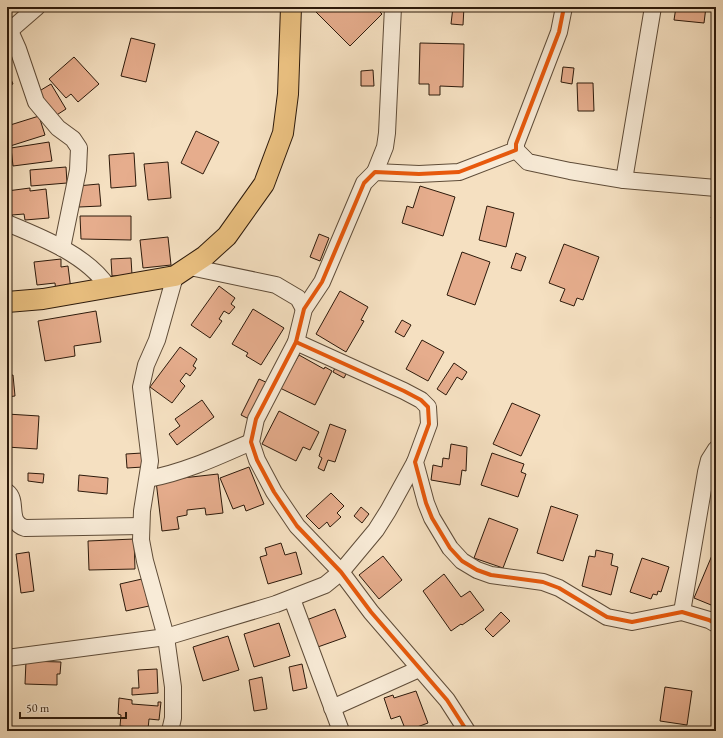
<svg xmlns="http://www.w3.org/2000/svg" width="723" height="738" font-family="'EB Garamond',serif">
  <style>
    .building { fill: #e6ad8d; stroke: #2d1a0b }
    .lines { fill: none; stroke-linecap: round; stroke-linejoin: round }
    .minor-casing { stroke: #5f4c38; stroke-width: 18 }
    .major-casing { stroke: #2d1a0b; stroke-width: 22 }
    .minor { stroke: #f8ebd7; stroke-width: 16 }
    .major { stroke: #eac080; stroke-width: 20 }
    .cycleway-casing { stroke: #f8ebd7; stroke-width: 6 }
    .cycleway { stroke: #e8590c; stroke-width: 4 }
  </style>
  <rect width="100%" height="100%" fill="#f5e0c1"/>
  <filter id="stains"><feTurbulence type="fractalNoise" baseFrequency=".005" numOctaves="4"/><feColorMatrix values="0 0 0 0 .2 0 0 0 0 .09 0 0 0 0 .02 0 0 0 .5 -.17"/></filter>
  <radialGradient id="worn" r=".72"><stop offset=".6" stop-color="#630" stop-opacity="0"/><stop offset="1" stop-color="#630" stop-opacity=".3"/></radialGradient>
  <g class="building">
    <polygon points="321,7 375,7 382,14 350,46 316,12"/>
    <polygon points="453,7 464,7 463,25 451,24"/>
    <polygon points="676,7 706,7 704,23 674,20"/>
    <polygon points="131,38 155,44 146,82 121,76"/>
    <polygon points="420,43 464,44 463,87 440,86 440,95 429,95 429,84 419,84"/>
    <polygon points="74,57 99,84 78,102 71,94 66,98 49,79"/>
    <polygon points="563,67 574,68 572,84 561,82"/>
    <polygon points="373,70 374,86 361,86 361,71"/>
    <polygon points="9,75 13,84 7,86 7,76"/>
    <polygon points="577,83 593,83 594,111 578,111"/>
    <polygon points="51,84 66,109 52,118 36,93"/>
    <polygon points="39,116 45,135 7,147 7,126"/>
    <polygon points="196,131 219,142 203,174 181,163"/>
    <polygon points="49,142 52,161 13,166 11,148"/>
    <polygon points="134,153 136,186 111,188 109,155"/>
    <polygon points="168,162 171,198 148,200 144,164"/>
    <polygon points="66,167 67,183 31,186 30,170"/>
    <polygon points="99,184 101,206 79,207 77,186"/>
    <polygon points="420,186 455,197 443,236 402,223 407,206 413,208"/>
    <polygon points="30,188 30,191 46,189 49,218 25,220 24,214 12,215 13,218 7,218 7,191"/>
    <polygon points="487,206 514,213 506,247 479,240"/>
    <polygon points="716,215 716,227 711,217"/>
    <polygon points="80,216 131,216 131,240 81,239"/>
    <polygon points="319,234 329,238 320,261 310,257"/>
    <polygon points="168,237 171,265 143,268 140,240"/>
    <polygon points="564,244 599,257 583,300 577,298 574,306 560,301 565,289 549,283"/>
    <polygon points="462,252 490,262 475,305 447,295"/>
    <polygon points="516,253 526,257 521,271 511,268"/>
    <polygon points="131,258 132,275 112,276 111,259"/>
    <polygon points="61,259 61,267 68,266 71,290 56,292 55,283 37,285 34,262"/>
    <polygon points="219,286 235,298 231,304 235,307 229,314 224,311 219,319 222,321 210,338 191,325"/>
    <polygon points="340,291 368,307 361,320 364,321 346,352 316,334"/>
    <polygon points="253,309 284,328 261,365 246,356 248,353 232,344"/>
    <polygon points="96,311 101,342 74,346 75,356 45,361 38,321"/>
    <polygon points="7,317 10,341 7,341"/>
    <polygon points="402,320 411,325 404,337 395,332"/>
    <polygon points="422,340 444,352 428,381 406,369"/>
    <polygon points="180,347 197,359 193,366 196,368 190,376 186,373 180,381 185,386 172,403 150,387"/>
    <polygon points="299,355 324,369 325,367 332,371 315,405 280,388"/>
    <polygon points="338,362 349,368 344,378 333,372"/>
    <polygon points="454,363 467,372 462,380 457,377 446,395 437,389"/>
    <polygon points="13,375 15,396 7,397 7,376"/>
    <polygon points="259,379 270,384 251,420 241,415"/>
    <polygon points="202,400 214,417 177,445 169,434 180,426 175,419"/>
    <polygon points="512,403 540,415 521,456 493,444"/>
    <polygon points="279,411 319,432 310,450 303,447 296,461 262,444"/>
    <polygon points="7,414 39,416 37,449 7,447"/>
    <polygon points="330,424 346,430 335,462 328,460 324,471 318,468 322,458 319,456"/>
    <polygon points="451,444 467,447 466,471 462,470 460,485 431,480 433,465 442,467 443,458 449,459"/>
    <polygon points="142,453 143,467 127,468 126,454"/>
    <polygon points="492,453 524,464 521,472 526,474 518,497 481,485"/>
    <polygon points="249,467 264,504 246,511 244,505 233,509 220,478"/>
    <polygon points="28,473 44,474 43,483 28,481"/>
    <polygon points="218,474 223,513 206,515 205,508 187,510 187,515 177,517 179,529 162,531 156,481"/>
    <polygon points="79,475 108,478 107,494 78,491"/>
    <polygon points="331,493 344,506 337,513 341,517 330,527 327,522 319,529 306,516"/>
    <polygon points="551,506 578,515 563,561 537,553"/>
    <polygon points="361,507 369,514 362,523 354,516"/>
    <polygon points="489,518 518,529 503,568 474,558"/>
    <polygon points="134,539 135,569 89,570 88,541"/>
    <polygon points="281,543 285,555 296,552 302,574 268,584 260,557 267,555 265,548"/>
    <polygon points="596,550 613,554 611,565 618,567 611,595 582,586 589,556 595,557"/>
    <polygon points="29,552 34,591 21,593 16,554"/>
    <polygon points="713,553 716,555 716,607 694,598"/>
    <polygon points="383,556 402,580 379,599 359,575"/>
    <polygon points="642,558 669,567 661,592 658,591 657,595 653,594 651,599 630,592"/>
    <polygon points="444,574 461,597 470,591 484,610 462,625 461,624 451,631 423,591"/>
    <polygon points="142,579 149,606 126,611 120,584"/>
    <polygon points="335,609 346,637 315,648 304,621"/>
    <polygon points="501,612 510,621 493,637 485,629"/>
    <polygon points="279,623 290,656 254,667 244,634"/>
    <polygon points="228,636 239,670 203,681 193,647"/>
    <polygon points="26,661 61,662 60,674 57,674 57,685 25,684"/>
    <polygon points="302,664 307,688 293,691 289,667"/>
    <polygon points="157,669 158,693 132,695 132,688 139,688 138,670"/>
    <polygon points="262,677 267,709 254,711 249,680"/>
    <polygon points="665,687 692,691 687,725 660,721"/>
    <polygon points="416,691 428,723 406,731 400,716 391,719 384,698 393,695 394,698"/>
    <polygon points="119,698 132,700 132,704 158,706 158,702 161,702 159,720 149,719 148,729 120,726 121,715 118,714"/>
  </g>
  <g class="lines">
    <defs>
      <g id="minor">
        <polyline points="10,31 18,49 36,102 58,128 73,139 79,148 78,170 62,248"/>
        <polyline points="7,33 37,7"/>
        <polyline points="516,150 528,162 570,171 624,180 716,188"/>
        <polyline points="375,172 385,147 387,133 393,7"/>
        <polyline points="624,180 653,7"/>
        <path d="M7 223C41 237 87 255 108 287"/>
        <polyline points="190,267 276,285 298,298 304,309"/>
        <polyline points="296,342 404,391 421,400 428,407 429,424 415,462 426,503 432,518 450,548 462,561 477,570 491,575 543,582 559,588 607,617 632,622 682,612 709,620 716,624"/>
        <path d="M148 479C185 472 217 457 251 442"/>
        <path d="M7 492C19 501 6 522 25 528L141 526"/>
        <polyline points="292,599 341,731"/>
        <polyline points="682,612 706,472 709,460 716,449"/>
        <polyline points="7,658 166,637 276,604 325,585 341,572 376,530 388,511 415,462"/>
        <polyline points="332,708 419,669"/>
        <polyline points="170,731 173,718 173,687 166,637 145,561 141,540 142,511 150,461 141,387 146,365 157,340 175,276"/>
        <polyline points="467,731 447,700 371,612 341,572 297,526 274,492 257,460 251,442 256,419 296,342 304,309 322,282 364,183 375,172 419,174 459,172 516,150 516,144 559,32 564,7"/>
      </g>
      <polyline id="major" points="7,302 43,299 175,276 205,256 227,236 264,184 283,133 288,94 291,7"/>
    </defs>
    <use href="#minor" class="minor-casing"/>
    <use href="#major" class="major-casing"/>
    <use href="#minor" class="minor"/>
    <use href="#major" class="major"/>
    <defs>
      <g id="cycleway">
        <polyline points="296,342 404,391 421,400 428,407 429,424 415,462 426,503 432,518 450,548 462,561 477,570 491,575 543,582 559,588 607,617 632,622 682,612 709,620 716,624"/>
        <polyline points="467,731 447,700 371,612 341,572 297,526 274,492 257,460 251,442 256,419 296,342 304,309 322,282 364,183 375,172 419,174 459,172 516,150 516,144 559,32 564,7"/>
      </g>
    </defs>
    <use href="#cycleway" class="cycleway-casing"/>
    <use href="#cycleway" class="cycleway"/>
  </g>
  <rect width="723" height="738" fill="none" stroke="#f5e0c1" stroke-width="24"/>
  <rect x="8" y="8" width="707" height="722" fill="none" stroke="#2d1a0b" stroke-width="2"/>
  <rect x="12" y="12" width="699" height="714" fill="none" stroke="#2d1a0b"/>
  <path d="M20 712v6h106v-6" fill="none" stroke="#2d1a0b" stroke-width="2"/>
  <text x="26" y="712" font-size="12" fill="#2d1a0b" stroke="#f8ebd7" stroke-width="3" paint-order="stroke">50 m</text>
  <rect width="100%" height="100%" filter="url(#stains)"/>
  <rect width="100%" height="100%" fill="url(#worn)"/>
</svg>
